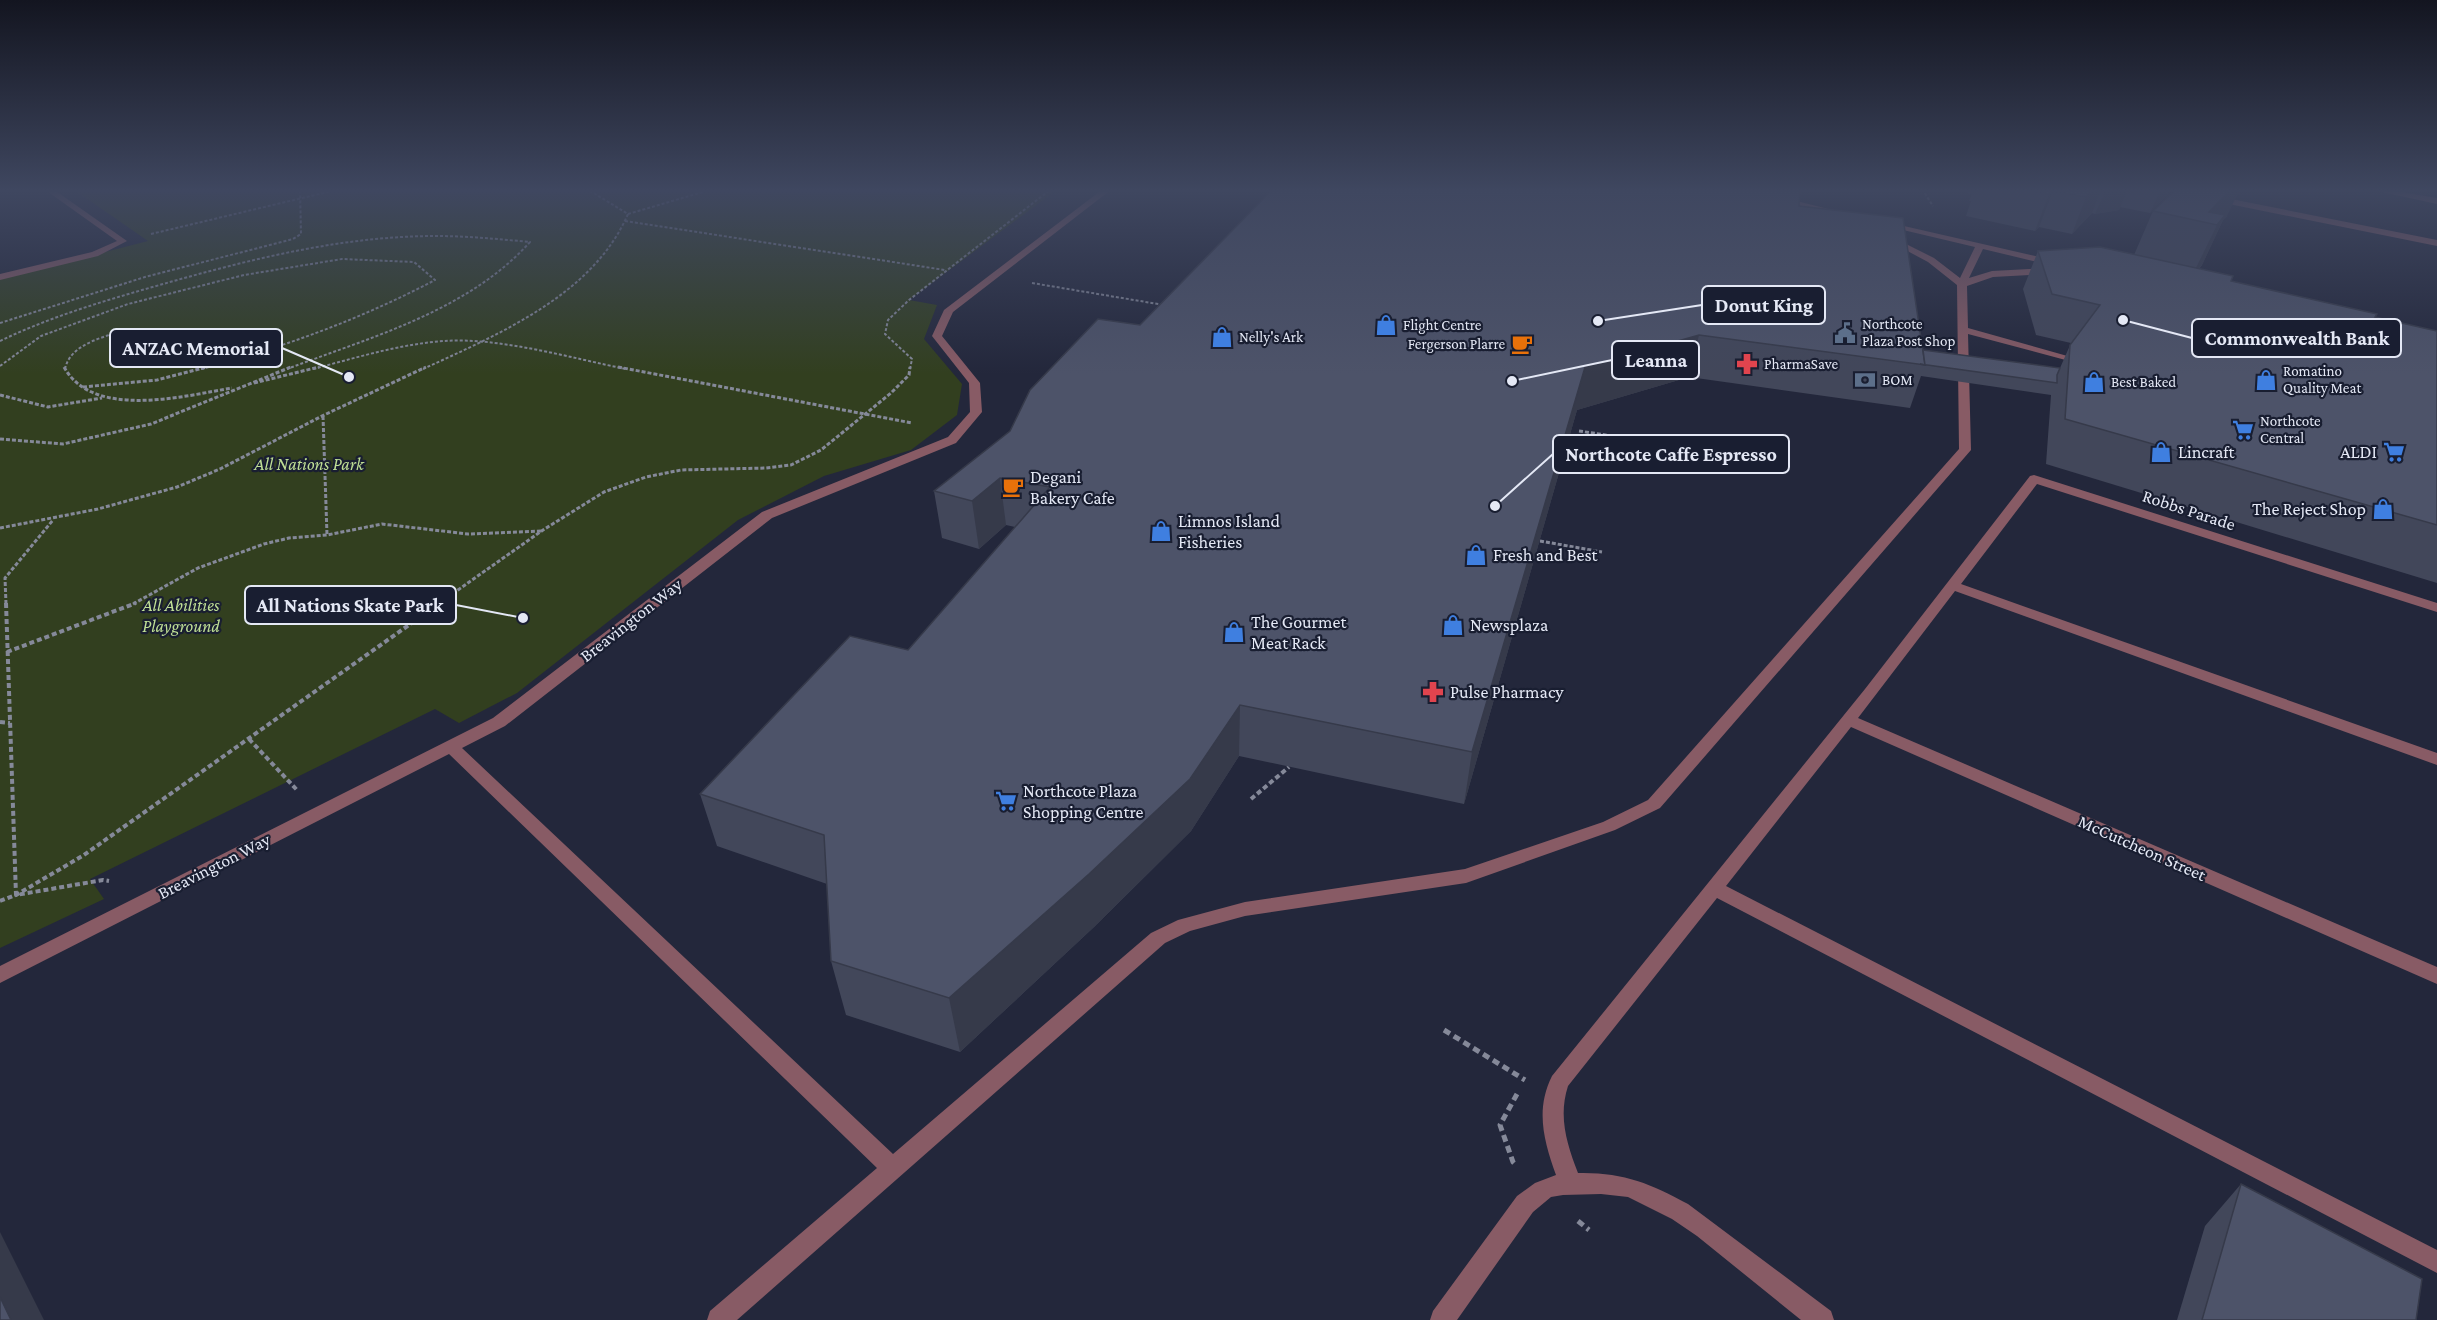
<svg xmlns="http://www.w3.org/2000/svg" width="2437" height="1320" font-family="'Crimson Pro',serif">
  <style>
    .green { fill: #323f1f }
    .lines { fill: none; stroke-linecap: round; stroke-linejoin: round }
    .path-far3 { stroke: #858999; stroke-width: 2; stroke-dasharray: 3 2; stroke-linecap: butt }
    .path-far2 { stroke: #858999; stroke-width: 3; stroke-dasharray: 4 2; stroke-linecap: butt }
    .path-far1 { stroke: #858999; stroke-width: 4; stroke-dasharray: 5 3; stroke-linecap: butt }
    .path { stroke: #858999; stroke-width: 5; stroke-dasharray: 7 4.5; stroke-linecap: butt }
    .minor { fill: #885b65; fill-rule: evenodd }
    .wall { fill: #42475a }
    .shaded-wall { fill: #363a4a }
    .building { fill: #4d5369; stroke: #363a4a; stroke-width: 1.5 }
    .labels { text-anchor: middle; stroke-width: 4.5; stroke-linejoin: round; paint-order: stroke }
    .far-poi-label { font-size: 15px; fill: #e4e8f5; stroke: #191e31; text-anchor: start }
    .poi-label { font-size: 18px; fill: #e4e8f5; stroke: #191e31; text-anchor: start }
    .park-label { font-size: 18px; font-style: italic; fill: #bfdf95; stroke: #191e31 }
    .street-label { font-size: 18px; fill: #e4e8f5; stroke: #191e31 }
    .leader { fill: none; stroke: #e4e8f5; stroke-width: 2 }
    .callout-dot { fill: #e4e8f5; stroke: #191e31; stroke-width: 2 }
    .callout { fill: #191e31; stroke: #e4e8f5; stroke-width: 2 }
    .callout-label { font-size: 20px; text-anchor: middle; font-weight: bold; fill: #e4e8f5 }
  </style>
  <rect width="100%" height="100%" fill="#23273b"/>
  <polygon class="green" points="73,189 1058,189 909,300 937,305 924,339 962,384 957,415 911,450 824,476 738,520 517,693 459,723 435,709 90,879 104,899 0,948 0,279 148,241"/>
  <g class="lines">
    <g class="path-far3">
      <polyline points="1922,189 1933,206"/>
      <polyline points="628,214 713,189"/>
      <polyline points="625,221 945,270"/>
      <polyline points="151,234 340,189"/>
      <polyline points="1032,283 1164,305"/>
      <polyline points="0,323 145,277 293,239 301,234 300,189"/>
      <path d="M0 341C52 316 107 300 163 284 251 259 343 236 435 236 467 236 498 239 530 242 468 311 371 337 287 369"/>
      <path d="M0 366 41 336 128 304 244 275 342 259 414 262 435 280C361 319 282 348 201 369"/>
      <path d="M65 369C69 349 91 341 109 335"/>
      <path d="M313 369C355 358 400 344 444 341 499 337 571 358 626 369"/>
      <path d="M423 369C499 334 593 295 628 214L592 192 581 189"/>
      <polyline points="910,369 912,359 885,334 888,320 909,300 1051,189"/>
    </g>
    <g class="path-far2">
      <path d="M64 367C93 420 184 396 232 388"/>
      <polyline points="618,367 912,423"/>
      <polyline points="254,383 319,367"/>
      <polyline points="83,387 157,380 207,367"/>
      <polyline points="0,395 48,407 102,398"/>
      <polyline points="323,416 327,535"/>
      <polyline points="1579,431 1626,438"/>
      <polyline points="0,439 63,444 151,424 291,367"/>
      <polyline points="0,528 98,509 177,487 220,469 324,415 426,367"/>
      <polyline points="1540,541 1602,552"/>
      <polyline points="6,604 5,578 53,520"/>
      <polyline points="133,604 198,568 264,544 289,538 327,535 382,524 468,534 542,531"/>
      <polyline points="438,604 543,530 604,492 646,477 681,470 766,468 791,465 821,450 891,393 909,375 910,367"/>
    </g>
    <g class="path-far1">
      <polyline points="6,603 16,895 103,880 109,881"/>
      <polyline points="7,652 136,603"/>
      <polyline points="0,722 10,723"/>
      <polyline points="249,739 297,790"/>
      <polyline points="1251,799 1289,767"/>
      <polyline points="0,901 16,895 84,855 440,603"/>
    </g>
    <g class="path">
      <polyline points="1444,1030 1525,1080"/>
      <polyline points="1517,1094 1500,1125 1513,1162 1517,1166"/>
      <polyline points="1578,1221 1589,1230"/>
    </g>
    <g class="minor">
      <polygon points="44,189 53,189 127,241 98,256 0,280 0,274 92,252 117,241"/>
      <polygon points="1103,189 1112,189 953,312 942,336 980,383 982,412 956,443 772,518 505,726 462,748 893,1154 1151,933 1178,920 1245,902 1465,869 1603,822 1648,800 1959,449 1957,285 1928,262 1885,239 1892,237 1934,258 1960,278 1975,247 1882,225 1882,221 2057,261 2057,265 2054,266 1983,249 1969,278 1992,271 2048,268 2053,271 2048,274 1993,277 1967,286 1968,328 2078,359 2073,362 1968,334 1971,450 1660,808 1615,830 1466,883 1245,916 1190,931 1165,943 737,1320 707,1320 710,1311 877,1168 449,754 0,983 0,966 493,718 762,512 948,437 970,412 969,383 932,336 944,310"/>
      <polygon points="1736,189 1749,189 1848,214 1844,217"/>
      <polygon points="2185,189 2197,189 2226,198 2437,240 2437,246 2224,203"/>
      <polygon points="2368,189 2384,189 2437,198 2437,204"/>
      <path d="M2034 475 2437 603V612L2037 484 1961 584 2437 753V765L1955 591 1858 718 2437 967V984L1851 727 1726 886 2437 1250V1273L1717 898 1568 1086C1558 1117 1567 1144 1578 1173 1622 1172 1650 1183 1688 1204L1831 1311 1834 1320H1801L1697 1236 1672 1219 1628 1197 1601 1194 1563 1195 1551 1197 1533 1212 1457 1320H1430L1433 1311 1517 1196 1535 1183 1556 1175C1544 1141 1535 1110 1552 1076L1865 689 2030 476Z"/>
    </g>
  </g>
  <g class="wall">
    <polygon points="1968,189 2170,189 2167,195 2150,213 2120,207 2119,210 2095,214 2092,213 2072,234 2039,227 2035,231 1966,216 1971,201 1969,201 1972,194 1967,193"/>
    <polygon points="1799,206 1923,350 2060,368 2071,343 2036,335 2023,289 2038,251 2134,255 2153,211 2227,216 2223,220 2202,265 2199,269 2231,281 2375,317 2437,331 2437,583 2046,464 2051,395 1921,376 1910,408 1689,377 1577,410 1464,804 1239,756 1191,831 1094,927 960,1052 846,1015 831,961 827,884 717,846 700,794 908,650 1015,527 1006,525 979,549 942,538 934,491 1010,431 1140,325"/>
    <polygon points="2241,1184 2416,1320 2177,1320 2205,1226"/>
  </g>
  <g class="shaded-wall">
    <polygon points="2095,189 2101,189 2092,213 2072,234 2086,197"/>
    <polygon points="2106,189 2128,189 2119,210 2095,214"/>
    <polygon points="2161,189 2170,189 2167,195 2150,213"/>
    <polygon points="2231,189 2240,189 2227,216 2223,220 2202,265 2193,274 2217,225 2209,212"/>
    <polygon points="2053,191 2039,227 2035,231 2049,194"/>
    <polygon points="1699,335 1689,377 1577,410 1464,804 1472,752 1585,367"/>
    <polygon points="1000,478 1006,525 979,549 972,501"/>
    <polygon points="1240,705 1239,756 1191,831 1094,927 960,1052 949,998"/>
    <polygon points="0,1232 44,1320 11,1320 0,1297"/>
  </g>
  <g class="building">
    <polygon points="1273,189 1800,189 1799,206 1903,218 1925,365 1699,335 1585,367 1472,752 1240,705 1190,779 1089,874 949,998 831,961 824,835 700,794 850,636 908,650 1050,487 1000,478 972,501 934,491 1010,431 1030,390 1098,319 1140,325"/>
    <polygon points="2021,189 2095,189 2086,197 2053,191 2049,194"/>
    <polygon points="2176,189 2231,189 2209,212 2225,215 2217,225 2153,211"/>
    <polygon points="2100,247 2233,276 2231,281 2377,314 2375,317 2437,331 2437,525 2065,419 2070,345 2100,305 2052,294 2038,251"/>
    <polygon points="1923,350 2060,368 2057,375 2057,383 1920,364 1925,365"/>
    <polygon points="2241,1184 2422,1279 2416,1320 2202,1320"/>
    <polygon points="0,1297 11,1320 0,1320"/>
  </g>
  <linearGradient id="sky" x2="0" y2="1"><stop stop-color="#131520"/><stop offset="0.51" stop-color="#3f4760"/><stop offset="1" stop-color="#3f4760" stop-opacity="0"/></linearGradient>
  <rect width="2437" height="374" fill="url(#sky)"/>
  <defs>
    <symbol id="shop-bare" viewBox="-9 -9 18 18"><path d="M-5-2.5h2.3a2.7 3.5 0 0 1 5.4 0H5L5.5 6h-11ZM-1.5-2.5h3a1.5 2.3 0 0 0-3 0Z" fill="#3f7fe0" stroke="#191e31" stroke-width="2.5" paint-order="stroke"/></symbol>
    <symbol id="civic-bare" viewBox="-9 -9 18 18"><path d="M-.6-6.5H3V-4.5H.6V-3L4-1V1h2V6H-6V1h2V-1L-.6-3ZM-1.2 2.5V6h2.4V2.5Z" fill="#5c6f8a" stroke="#191e31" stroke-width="2.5" paint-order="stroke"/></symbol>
    <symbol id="cafe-bare" viewBox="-9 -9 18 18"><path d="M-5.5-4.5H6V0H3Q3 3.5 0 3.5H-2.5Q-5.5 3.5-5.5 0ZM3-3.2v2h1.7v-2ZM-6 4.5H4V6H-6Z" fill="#e8710a" stroke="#191e31" stroke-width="2.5" paint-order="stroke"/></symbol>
    <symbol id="pharmacy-bare" viewBox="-9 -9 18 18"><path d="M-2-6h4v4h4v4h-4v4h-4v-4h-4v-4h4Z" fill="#e0444e" stroke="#191e31" stroke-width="2.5" paint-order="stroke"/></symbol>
    <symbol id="bank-bare" viewBox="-9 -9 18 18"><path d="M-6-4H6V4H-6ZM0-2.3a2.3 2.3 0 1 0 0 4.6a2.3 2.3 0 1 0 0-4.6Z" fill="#5c6f8a" stroke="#191e31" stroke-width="2.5" paint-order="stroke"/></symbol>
    <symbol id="supermarket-bare" viewBox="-9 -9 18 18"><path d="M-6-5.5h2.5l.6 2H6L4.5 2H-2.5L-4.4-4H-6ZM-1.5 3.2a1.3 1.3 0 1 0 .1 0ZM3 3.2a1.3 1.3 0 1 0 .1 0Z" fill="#3f7fe0" stroke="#191e31" stroke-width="2.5" paint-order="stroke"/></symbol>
  </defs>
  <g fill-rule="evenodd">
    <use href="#shop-bare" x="1371" y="310" width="30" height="30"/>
    <use href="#civic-bare" x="1830" y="318" width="30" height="30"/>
    <use href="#shop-bare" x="1207" y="322" width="30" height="30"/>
    <use href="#cafe-bare" x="1507" y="329" width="30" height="30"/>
    <use href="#pharmacy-bare" x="1732" y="349" width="30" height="30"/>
    <use href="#bank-bare" x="1850" y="365" width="30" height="30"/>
    <use href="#shop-bare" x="2251" y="365" width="30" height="30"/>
    <use href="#shop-bare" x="2079" y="367" width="30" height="30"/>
    <use href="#supermarket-bare" x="2228" y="415" width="30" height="30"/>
    <use href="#shop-bare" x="2146" y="437" width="30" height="30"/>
    <use href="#supermarket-bare" x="2379" y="437" width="30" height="30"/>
    <use href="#cafe-bare" x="998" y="472" width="30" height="30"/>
    <use href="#shop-bare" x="2368" y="494" width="30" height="30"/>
    <use href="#shop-bare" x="1146" y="516" width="30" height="30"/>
    <use href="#shop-bare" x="1461" y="540" width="30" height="30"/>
    <use href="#shop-bare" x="1438" y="610" width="30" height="30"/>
    <use href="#shop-bare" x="1219" y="617" width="30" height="30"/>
    <use href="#pharmacy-bare" x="1418" y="677" width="30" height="30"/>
    <use href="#supermarket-bare" x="991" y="786" width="30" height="30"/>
  </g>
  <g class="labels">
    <g class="far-poi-label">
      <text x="1862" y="329">Northcote<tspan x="1862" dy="17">Plaza Post Shop</tspan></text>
      <text x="1403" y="330">Flight Centre</text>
      <text x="1239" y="342">Nelly's Ark</text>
      <text x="1505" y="349" text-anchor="end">Fergerson Plarre</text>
      <text x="1764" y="369">PharmaSave</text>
      <text x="2283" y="376">Romatino<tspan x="2283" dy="17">Quality Meat</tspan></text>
      <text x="1882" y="385">BOM</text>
      <text x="2111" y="387">Best Baked</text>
      <text x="2260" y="426">Northcote<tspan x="2260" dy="17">Central</tspan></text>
    </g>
    <g class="poi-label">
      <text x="2178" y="458">Lincraft</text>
      <text x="2377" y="458" text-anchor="end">ALDI</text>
      <text x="1030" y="483">Degani<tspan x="1030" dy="21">Bakery Cafe</tspan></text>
      <text x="2366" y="515" text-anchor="end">The Reject Shop</text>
      <text x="1178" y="527">Limnos Island<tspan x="1178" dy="21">Fisheries</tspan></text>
      <text x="1493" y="561">Fresh and Best</text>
      <text x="1251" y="628">The Gourmet<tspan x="1251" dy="21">Meat Rack</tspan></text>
      <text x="1470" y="631">Newsplaza</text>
      <text x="1450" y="698">Pulse Pharmacy</text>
      <text x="1023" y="797">Northcote Plaza<tspan x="1023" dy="21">Shopping Centre</tspan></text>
    </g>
    <g class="park-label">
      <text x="309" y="470">All Nations Park</text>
      <text x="181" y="611">All Abilities<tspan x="181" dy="21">Playground</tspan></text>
    </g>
    <g class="street-label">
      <text transform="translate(2189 510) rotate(18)" y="6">Robbs Parade</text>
      <text transform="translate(631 620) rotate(-38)" y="6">Breavington Way</text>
      <text transform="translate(2142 848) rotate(24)" y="6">McCutcheon Street</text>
      <text transform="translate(214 866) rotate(-27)" y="6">Breavington Way</text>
    </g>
  </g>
  <path class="leader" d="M1598 321L1702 305M2123 320L2192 338M349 377L282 348M1512 381L1612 360M1495 506L1553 454M523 618L456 605"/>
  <g class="callout-dot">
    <circle cx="1598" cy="321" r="6"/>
    <circle cx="2123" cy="320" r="6"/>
    <circle cx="349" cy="377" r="6"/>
    <circle cx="1512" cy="381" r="6"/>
    <circle cx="1495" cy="506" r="6"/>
    <circle cx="523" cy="618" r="6"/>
  </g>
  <g class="callout">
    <rect x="1702" y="286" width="123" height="38" rx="6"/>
    <rect x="2192" y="319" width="209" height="38" rx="6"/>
    <rect x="110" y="329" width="172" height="38" rx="6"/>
    <rect x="1612" y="341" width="87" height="38" rx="6"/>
    <rect x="1553" y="435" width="236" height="38" rx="6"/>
    <rect x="245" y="586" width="211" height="38" rx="6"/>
  </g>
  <g class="callout-label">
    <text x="1764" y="312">Donut King</text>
    <text x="2297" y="345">Commonwealth Bank</text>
    <text x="196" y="355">ANZAC Memorial</text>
    <text x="1656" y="367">Leanna</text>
    <text x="1671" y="461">Northcote Caffe Espresso</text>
    <text x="350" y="612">All Nations Skate Park</text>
  </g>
</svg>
